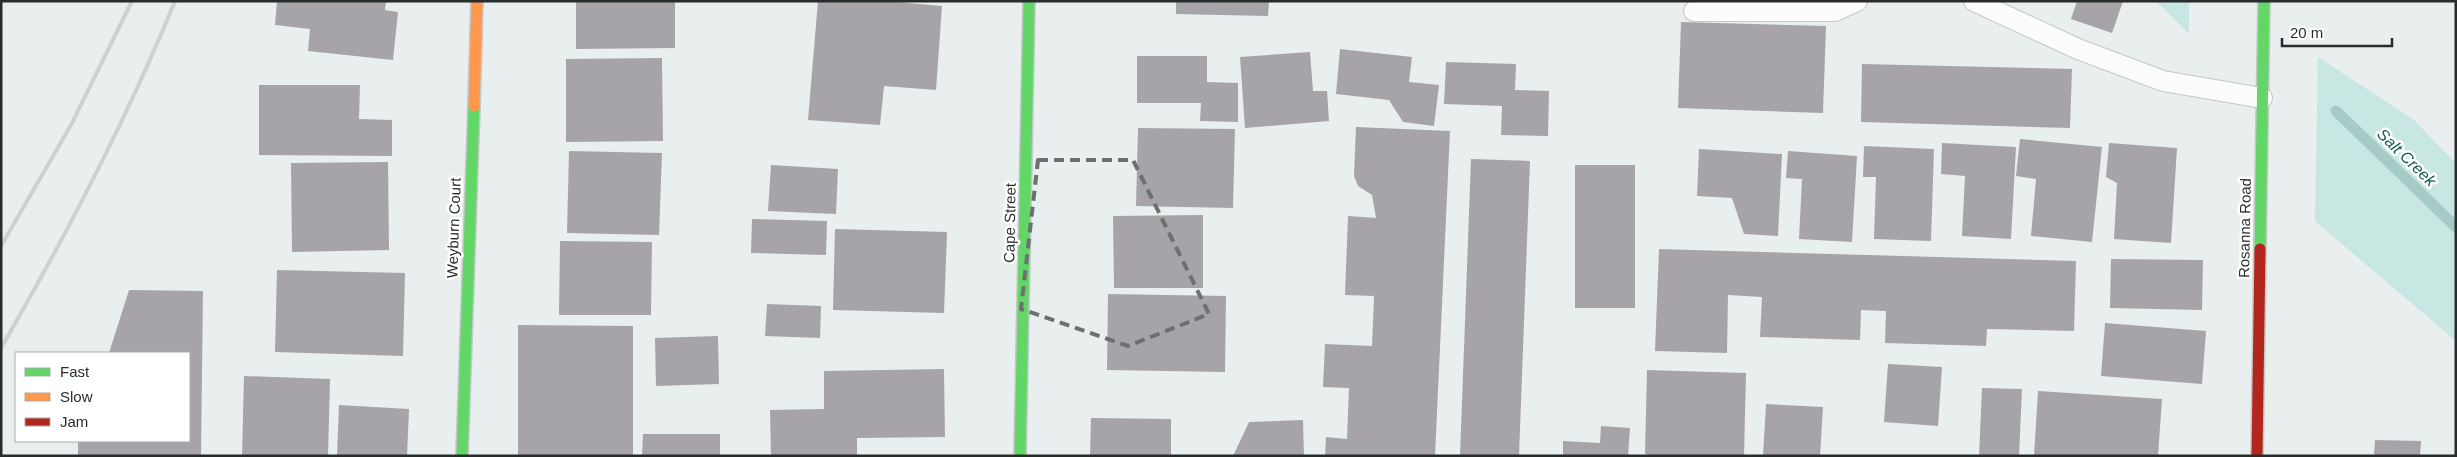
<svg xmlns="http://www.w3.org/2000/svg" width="2457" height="457" font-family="Arial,sans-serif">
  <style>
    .green { fill: #c8e6e2 }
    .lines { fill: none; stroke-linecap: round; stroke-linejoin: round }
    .stream { stroke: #a6cbc7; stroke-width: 11 }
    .building { fill: #a7a4a9 }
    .lane-casing { stroke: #c4c9c8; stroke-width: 22 }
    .fast-casing { stroke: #c4c9c8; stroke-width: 14 }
    .slow-casing { stroke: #c4c9c8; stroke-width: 14 }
    .jam-casing { stroke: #c4c9c8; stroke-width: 14 }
    .lane { stroke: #fcfcfc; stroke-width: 20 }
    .fast { stroke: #63d668; stroke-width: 11 }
    .slow { stroke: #ff974d; stroke-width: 11 }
    .jam { stroke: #b3261e; stroke-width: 11 }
    .rail { stroke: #cfd1d0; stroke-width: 4 }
    .marked { fill: none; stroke: #6c7170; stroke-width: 4; stroke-dasharray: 10 6; stroke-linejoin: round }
    .labels { text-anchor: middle; stroke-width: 5; stroke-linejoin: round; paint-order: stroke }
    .street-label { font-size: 15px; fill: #282d2c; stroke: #fff }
    .water-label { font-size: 16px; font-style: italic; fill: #115851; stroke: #fff }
  </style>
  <rect width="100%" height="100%" fill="#e9eeee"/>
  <g class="green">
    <polygon points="2156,1 2189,1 2189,34"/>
    <polygon points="2318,57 2414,120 2456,164 2456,341 2315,221"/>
  </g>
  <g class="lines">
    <polyline class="stream" points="2336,111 2456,227"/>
  </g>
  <g class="building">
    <polygon points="277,1 386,1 385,10 398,12 393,60 308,51 310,29 275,25"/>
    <polygon points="576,1 675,1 675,48 576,49"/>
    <polygon points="818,1 885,1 942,6 936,90 884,86 880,125 808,120"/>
    <polygon points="1176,1 1269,1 1268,16 1176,14"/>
    <polygon points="2077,1 2123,1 2112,33 2071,19"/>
    <polygon points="1681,22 1826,26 1823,113 1678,108"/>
    <polygon points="1340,49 1412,57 1409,82 1439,85 1434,126 1403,122 1389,100 1336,94"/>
    <polygon points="1310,52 1313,91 1327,91 1329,121 1245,128 1240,57"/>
    <polygon points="1137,56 1207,56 1207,82 1238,83 1238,122 1200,121 1201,103 1137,103"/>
    <polygon points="662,58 663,141 566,142 566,59"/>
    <polygon points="1446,62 1516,64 1515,90 1549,91 1548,136 1501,135 1502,106 1444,104"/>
    <polygon points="1862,64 2072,69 2070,128 1861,122"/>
    <polygon points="259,85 360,85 359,119 392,120 392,156 259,155"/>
    <polygon points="1356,127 1450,131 1435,456 1325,456 1326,437 1347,439 1349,388 1323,387 1325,344 1372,346 1374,296 1345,295 1348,216 1376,218 1372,195 1358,186 1354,176"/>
    <polygon points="1138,128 1235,129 1233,208 1136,206"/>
    <polygon points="2020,139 2102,147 2092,242 2031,236 2036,179 2016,176"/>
    <polygon points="1942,143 2016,147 2011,239 1962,236 1965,176 1941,174"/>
    <polygon points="2109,143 2177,148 2171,243 2114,239 2117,183 2106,177"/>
    <polygon points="1864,146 1934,149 1931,241 1874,239 1876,177 1863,177"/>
    <polygon points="1699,149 1782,154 1778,236 1744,234 1732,198 1697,196"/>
    <polygon points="569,151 662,153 659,235 567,233"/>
    <polygon points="1788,151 1857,156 1852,242 1799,239 1802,179 1786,178"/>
    <polygon points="1471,159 1530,161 1519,456 1460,456"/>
    <polygon points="388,162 389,250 292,252 291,163"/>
    <polygon points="771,165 838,169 836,214 768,211"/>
    <rect x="1575" y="165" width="60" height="143"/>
    <polygon points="1203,215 1203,288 1114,288 1113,216"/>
    <polygon points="752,219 827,221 826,255 751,253"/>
    <polygon points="835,229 947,232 944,313 833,310"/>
    <polygon points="560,241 652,242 651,315 559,315"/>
    <polygon points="1659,249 2076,261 2074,331 1987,329 1986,346 1885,343 1886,311 1861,310 1860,340 1760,337 1762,297 1728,295 1727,353 1655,351"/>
    <polygon points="2111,259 2203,260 2202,310 2110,308"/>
    <polygon points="277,270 405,273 403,356 275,352"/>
    <polygon points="129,290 203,291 201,456 78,456 78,441 189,441 189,353 109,353"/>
    <polygon points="1108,294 1226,296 1225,372 1107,370"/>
    <polygon points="767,304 821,306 820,338 765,336"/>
    <polygon points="2105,323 2206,331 2202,384 2101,376"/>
    <polygon points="518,325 633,326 633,456 518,456"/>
    <polygon points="718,336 719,384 656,386 655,338"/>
    <polygon points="1888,364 1942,367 1938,426 1884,422"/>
    <polygon points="944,369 945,437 857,438 857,456 771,456 770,410 824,409 824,371"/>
    <polygon points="1647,370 1746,373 1744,456 1648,456 1645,453"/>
    <polygon points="244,376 330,379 328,456 242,456"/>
    <polygon points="1982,388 2022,389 2019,456 1979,456"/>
    <polygon points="2038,391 2162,399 2158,456 2034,456"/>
    <polygon points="1766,404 1823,407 1820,456 1763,456"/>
    <polygon points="339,405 409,409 407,456 337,456"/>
    <polygon points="1091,418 1171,419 1171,456 1090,456"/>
    <polygon points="1303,420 1304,456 1233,456 1249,422"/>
    <polygon points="1601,426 1630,428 1628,456 1563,456 1563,441 1600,443"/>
    <polygon points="643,434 720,434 720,456 642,456"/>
    <polygon points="2375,440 2421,441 2420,456 2374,456"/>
  </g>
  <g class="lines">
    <defs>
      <g id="lane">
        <polyline points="1974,1 2078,49 2163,81 2262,98"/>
        <polyline points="1694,11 1835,11 1857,1"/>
      </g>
      <g id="fast">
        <polyline points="2260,249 2264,1"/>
        <polyline points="462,456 474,106"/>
        <polyline points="1020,456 1029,1"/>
      </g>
      <polyline id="slow" points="474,106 477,1"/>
      <polyline id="jam" points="2257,456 2260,249"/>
    </defs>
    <use href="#lane" class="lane-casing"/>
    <use href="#fast" class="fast-casing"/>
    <use href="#slow" class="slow-casing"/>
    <use href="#jam" class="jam-casing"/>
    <use href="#lane" class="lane"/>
    <use href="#fast" class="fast"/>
    <use href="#slow" class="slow"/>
    <use href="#jam" class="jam"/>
    <g class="rail">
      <polyline points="1,246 71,125 132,1"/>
      <path d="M1 348C66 236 126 121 175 1"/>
    </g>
  </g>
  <path class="marked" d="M1038 160H1133L1209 314 1128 346 1021 309Z"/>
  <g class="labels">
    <g class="street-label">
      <text transform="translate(1010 223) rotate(-89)" y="5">Cape Street</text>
      <text transform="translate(454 228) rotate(-88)" y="5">Weyburn Court</text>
      <text transform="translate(2245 228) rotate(-89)" y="5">Rosanna Road</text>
    </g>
    <g class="water-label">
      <text transform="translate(2407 157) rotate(44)" y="6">Salt Creek</text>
    </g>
  </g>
  <rect width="2457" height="457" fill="none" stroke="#282d2c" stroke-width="5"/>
  <rect x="15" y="352" width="175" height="90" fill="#ffffff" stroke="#a9abab"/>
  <rect x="25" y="368" width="25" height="8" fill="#63d668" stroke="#a9abab"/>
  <text x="60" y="377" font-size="15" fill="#282d2c">Fast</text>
  <rect x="25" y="393" width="25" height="8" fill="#ff974d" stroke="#a9abab"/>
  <text x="60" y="402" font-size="15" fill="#282d2c">Slow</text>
  <rect x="25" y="418" width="25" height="8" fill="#b3261e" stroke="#a9abab"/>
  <text x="60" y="427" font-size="15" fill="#282d2c">Jam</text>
  <path d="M2282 38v8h110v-8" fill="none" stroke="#282d2c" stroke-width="2.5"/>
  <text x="2290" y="38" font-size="15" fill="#282d2c" stroke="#ffffff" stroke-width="4" paint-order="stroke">20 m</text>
</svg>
